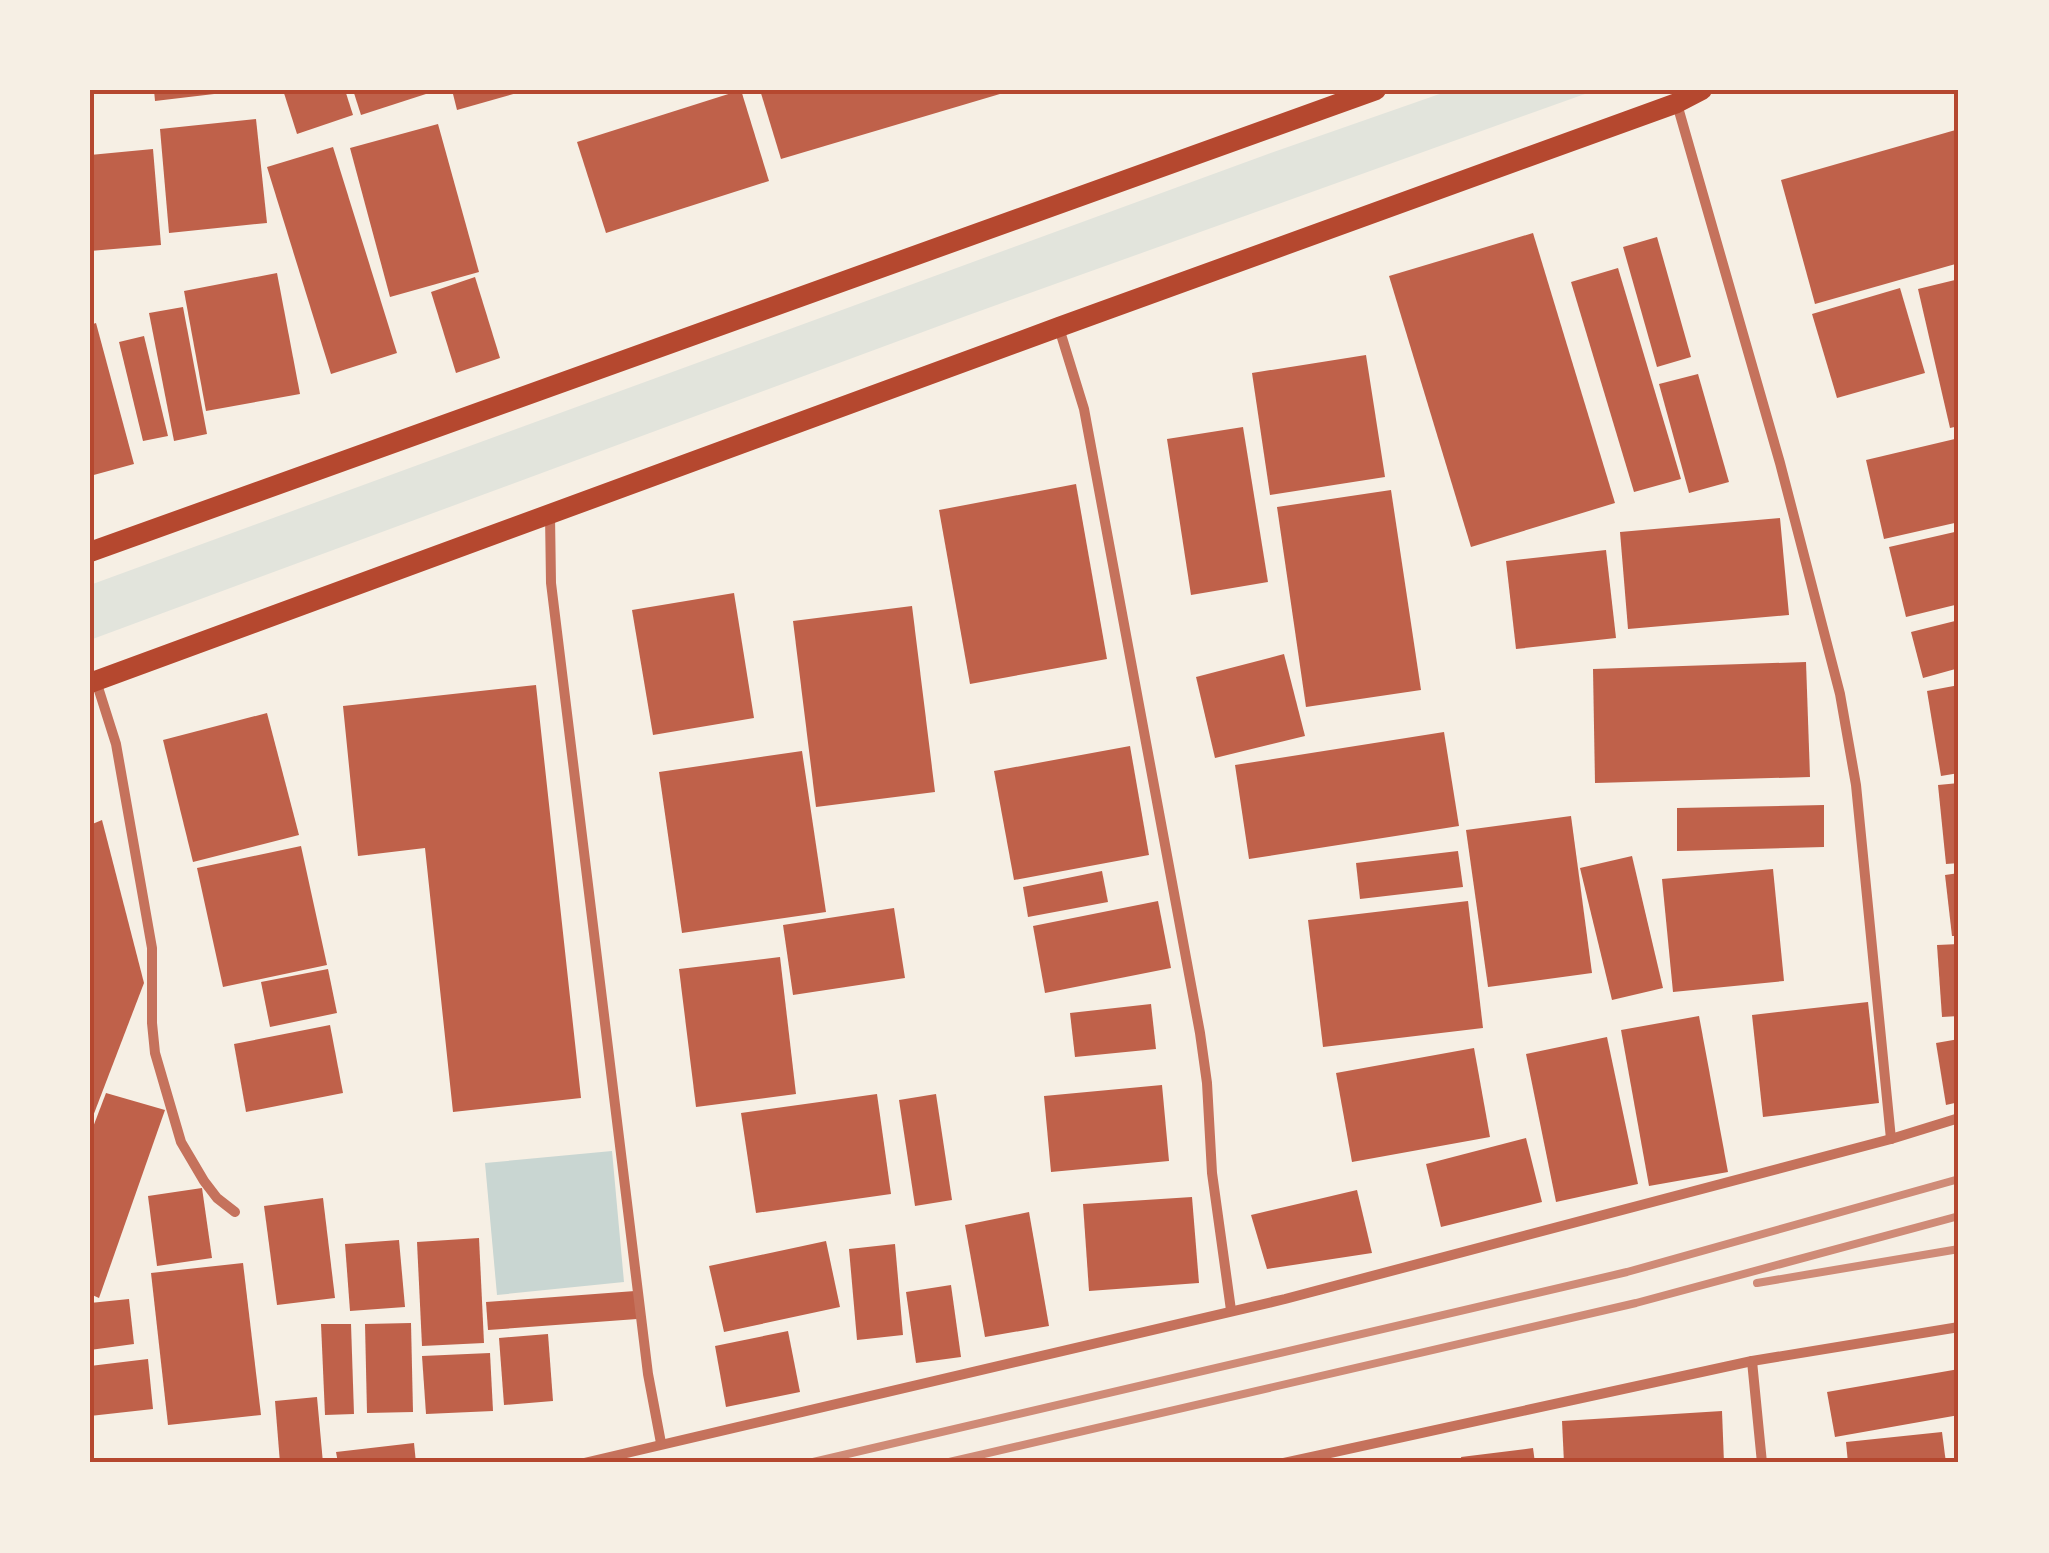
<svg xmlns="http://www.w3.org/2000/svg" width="2049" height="1553" font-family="'PT Serif',serif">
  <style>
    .green { fill: #e2e4dc }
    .water { fill: #c9d6d2 }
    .building { fill: #bf614a }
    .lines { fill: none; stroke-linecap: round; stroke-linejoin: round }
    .minor { stroke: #c5725c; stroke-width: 10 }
    .secondary { stroke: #b5482f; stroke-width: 20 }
    .rail { stroke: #cf8b77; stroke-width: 8 }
    .neatline { fill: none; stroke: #b5482f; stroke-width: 4 }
  </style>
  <rect width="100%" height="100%" fill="#f6efe4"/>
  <polygon class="green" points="1451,90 1596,90 966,316 90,640 90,585 1268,154"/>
  <polygon class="water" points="612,1151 624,1282 497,1295 485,1163"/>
  <g class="building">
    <polygon points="154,90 231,90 231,92 155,101"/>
    <polygon points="283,90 345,90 353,115 297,134"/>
    <polygon points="353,90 428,90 429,93 361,115"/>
    <polygon points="452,90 524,90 524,91 457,110"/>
    <polygon points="741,90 769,181 606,233 577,142"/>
    <polygon points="760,90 1010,90 1010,91 781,159"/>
    <polygon points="256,119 267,223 169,233 160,129"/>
    <polygon points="438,124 479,272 390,297 350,148"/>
    <polygon points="1959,129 1959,263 1815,304 1781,180"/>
    <polygon points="333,147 397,353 331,374 267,167"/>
    <polygon points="153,149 161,245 90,251 90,155"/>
    <polygon points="1533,233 1615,503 1471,547 1389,276"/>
    <polygon points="1657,237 1691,357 1657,367 1623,247"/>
    <polygon points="1618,268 1681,479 1634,492 1571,282"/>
    <polygon points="277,273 300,394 206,411 184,291"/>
    <polygon points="475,277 500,358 456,373 431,292"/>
    <polygon points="1959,279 1959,426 1950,428 1918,289"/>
    <polygon points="1900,288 1925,373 1837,398 1812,314"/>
    <polygon points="183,307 207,434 174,441 149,313"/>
    <polygon points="96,323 134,464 90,476 90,325"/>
    <polygon points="144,336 168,436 143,441 119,342"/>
    <polygon points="1366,355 1385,477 1270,495 1252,373"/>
    <polygon points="1698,374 1729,482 1689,493 1659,384"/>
    <polygon points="1243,427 1268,582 1191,595 1167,439"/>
    <polygon points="1959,438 1959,522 1884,539 1866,460"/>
    <polygon points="1076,484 1107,659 970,684 939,510"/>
    <polygon points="1391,490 1421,690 1306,707 1277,507"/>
    <polygon points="1780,518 1789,615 1628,629 1620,532"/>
    <polygon points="1959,531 1959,604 1906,617 1889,547"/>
    <polygon points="1606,550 1616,638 1516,649 1506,561"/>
    <polygon points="734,593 754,718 653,735 632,610"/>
    <polygon points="912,606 935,792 816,807 793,621"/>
    <polygon points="1959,620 1959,668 1923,678 1911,632"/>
    <polygon points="1284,654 1305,736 1215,758 1196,677"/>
    <polygon points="1806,662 1810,777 1595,783 1593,669"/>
    <polygon points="536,685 581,1098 453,1112 425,848 358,856 343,706"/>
    <polygon points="1959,685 1959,773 1941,776 1927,691"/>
    <polygon points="267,713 299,835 193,862 163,740"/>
    <polygon points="1444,732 1459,826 1249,859 1235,765"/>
    <polygon points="1130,746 1149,855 1014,880 994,771"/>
    <polygon points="802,751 826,912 682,933 659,772"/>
    <polygon points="1959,783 1959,863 1946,864 1938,785"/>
    <polygon points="1824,805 1824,847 1677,851 1677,808"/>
    <polygon points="1571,816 1592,973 1488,987 1466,830"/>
    <polygon points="102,820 144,983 90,1124 90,825"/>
    <polygon points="301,846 327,965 223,987 197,868"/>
    <polygon points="1458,851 1463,887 1360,899 1356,863"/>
    <polygon points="1632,856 1663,988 1612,1000 1580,868"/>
    <polygon points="1773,869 1784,981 1673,992 1662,879"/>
    <polygon points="1102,871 1108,902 1028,917 1023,887"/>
    <polygon points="1959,873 1959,936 1952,936 1945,875"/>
    <polygon points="1158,901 1171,968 1045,993 1033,926"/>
    <polygon points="1468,901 1483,1028 1323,1047 1308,920"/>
    <polygon points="894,908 905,978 793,995 783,925"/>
    <polygon points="1959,944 1959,1016 1942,1017 1937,945"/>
    <polygon points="780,957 796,1094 696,1107 679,969"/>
    <polygon points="328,969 337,1013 270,1027 261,982"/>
    <polygon points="1868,1002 1879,1103 1763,1117 1752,1015"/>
    <polygon points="1151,1004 1156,1049 1075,1057 1070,1013"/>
    <polygon points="1699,1016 1728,1172 1649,1186 1621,1030"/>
    <polygon points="330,1025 343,1093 246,1112 234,1044"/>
    <polygon points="1607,1037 1638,1184 1556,1202 1526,1054"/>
    <polygon points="1959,1039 1959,1102 1946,1105 1936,1043"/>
    <polygon points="1474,1048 1490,1137 1352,1162 1336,1073"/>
    <polygon points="1162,1085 1169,1161 1051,1172 1044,1096"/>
    <polygon points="106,1093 165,1110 99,1298 90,1294 90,1135"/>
    <polygon points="877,1094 891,1194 756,1213 741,1113"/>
    <polygon points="936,1094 952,1200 915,1206 899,1100"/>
    <polygon points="1526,1138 1542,1202 1441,1227 1426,1164"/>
    <polygon points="202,1188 212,1258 157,1266 148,1196"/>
    <polygon points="1357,1190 1372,1253 1267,1269 1251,1215"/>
    <polygon points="1192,1197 1199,1283 1089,1291 1083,1204"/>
    <polygon points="323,1198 335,1298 277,1305 264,1206"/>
    <polygon points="1029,1212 1049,1326 985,1337 965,1225"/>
    <polygon points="479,1238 484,1343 422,1346 417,1242"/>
    <polygon points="399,1240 405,1307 350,1311 345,1244"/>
    <polygon points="826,1241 840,1307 724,1332 709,1266"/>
    <polygon points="895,1244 903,1335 857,1340 849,1249"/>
    <polygon points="243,1263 261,1415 168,1425 151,1273"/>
    <polygon points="951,1285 961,1357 916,1363 906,1292"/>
    <polygon points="635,1291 637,1319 488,1330 486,1302"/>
    <polygon points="129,1299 134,1344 90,1350 90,1303"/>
    <polygon points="411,1323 413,1412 367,1413 365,1324"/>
    <polygon points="321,1324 351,1324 354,1414 325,1415"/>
    <polygon points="788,1331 800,1392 726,1407 715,1346"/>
    <polygon points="548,1334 553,1401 504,1405 499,1338"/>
    <polygon points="490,1353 493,1411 426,1414 422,1356"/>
    <polygon points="148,1359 153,1409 90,1416 90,1366"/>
    <polygon points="1959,1369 1959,1415 1835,1437 1827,1392"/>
    <polygon points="317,1397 323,1463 280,1463 275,1401"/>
    <polygon points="1722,1411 1724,1463 1564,1463 1562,1421"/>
    <polygon points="1942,1432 1946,1463 1848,1463 1846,1442"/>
    <polygon points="414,1443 416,1463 338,1463 336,1452"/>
    <polygon points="1533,1448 1535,1463 1462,1463 1461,1457"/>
  </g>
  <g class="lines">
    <g class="minor">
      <polyline points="1677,104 1780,463 1840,694 1856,785 1891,1139"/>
      <polyline points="1059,328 1084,409 1200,1033 1207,1083 1212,1173 1231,1310"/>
      <polyline points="550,515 551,583 648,1374 661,1443"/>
      <polyline points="96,681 116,744 152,948 152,1023 155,1053 181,1142 204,1181 217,1198 235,1212"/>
      <polyline points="1752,1361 1762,1463"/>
      <polyline points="584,1463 1285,1299 1891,1139 1959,1118"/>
      <polyline points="1284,1463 1752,1361 1959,1327"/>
    </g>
    <g class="secondary">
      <polyline points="90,552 1376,90"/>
      <polyline points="90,683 1059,327 1677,103 1702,90"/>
    </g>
    <g class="rail">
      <polyline points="1757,1283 1959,1249"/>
      <polyline points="809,1463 1627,1272 1959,1179"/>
      <polyline points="945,1463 1636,1303 1959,1216"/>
    </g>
  </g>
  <rect width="2049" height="1553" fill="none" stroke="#f6efe4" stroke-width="185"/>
  <rect x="92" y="92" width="1864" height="1368" class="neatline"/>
</svg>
